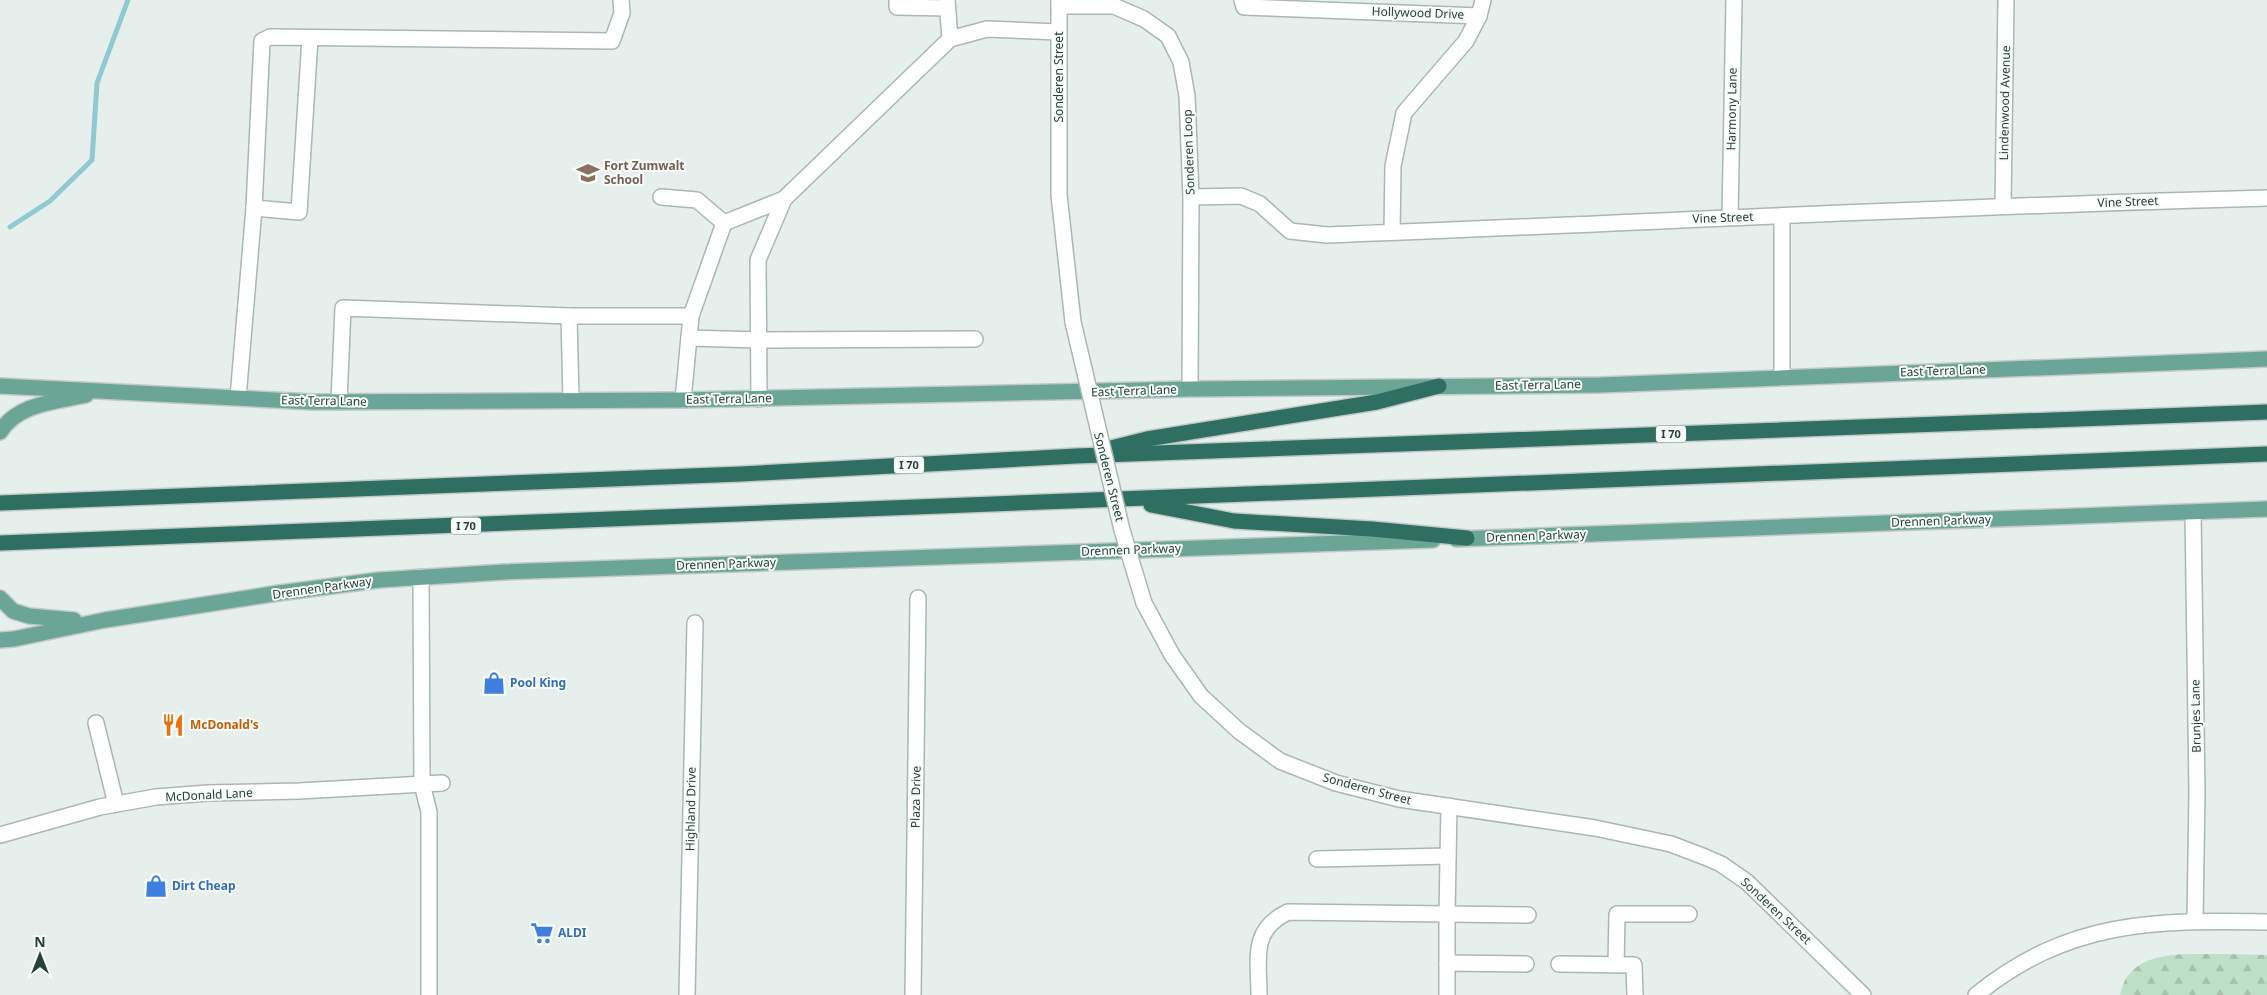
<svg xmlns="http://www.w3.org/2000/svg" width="2267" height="995" font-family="'Noto Sans',sans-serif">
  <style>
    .forest { fill: url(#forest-firs) }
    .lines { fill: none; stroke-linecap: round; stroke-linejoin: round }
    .stream { stroke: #8ec9d4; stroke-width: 5 }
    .minor-casing { stroke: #a8b8b2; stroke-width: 18 }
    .major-casing { stroke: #c2cac8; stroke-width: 18 }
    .highway-casing { stroke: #c2cac8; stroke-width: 18 }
    .minor { stroke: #fff; stroke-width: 15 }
    .major { stroke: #6aa596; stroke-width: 15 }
    .highway { stroke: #2f6f62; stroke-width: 15 }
    .minor-bridge-casing { stroke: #a8b8b2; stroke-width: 18; stroke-linecap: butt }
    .minor-bridge { stroke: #fff; stroke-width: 15 }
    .labels { text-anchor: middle; stroke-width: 4; stroke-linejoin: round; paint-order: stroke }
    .shield { fill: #f7fbf9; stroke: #637a73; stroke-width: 1 }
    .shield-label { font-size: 11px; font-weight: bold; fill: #24423a }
    .street-label { font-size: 12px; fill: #24423a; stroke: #f7fbf9 }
    .education-label { font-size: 12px; font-weight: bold; fill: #785e54; stroke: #f7fbf9; text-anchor: start }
    .shop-label { font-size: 12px; font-weight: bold; fill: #366cbe; stroke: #f7fbf9; text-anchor: start }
    .food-label { font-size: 12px; font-weight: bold; fill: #c56008; stroke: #f7fbf9; text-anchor: start }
  </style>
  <defs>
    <pattern id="forest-firs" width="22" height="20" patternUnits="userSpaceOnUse" patternTransform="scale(1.25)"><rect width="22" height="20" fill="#bfe0c8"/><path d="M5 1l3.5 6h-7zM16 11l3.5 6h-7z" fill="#a4c1ad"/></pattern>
  </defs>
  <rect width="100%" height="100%" fill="#e6efeb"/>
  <path class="forest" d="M2225 954 2267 955V995H2120C2122 990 2123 984 2125 980 2144 948 2193 955 2225 954Z"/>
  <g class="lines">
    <polyline class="stream" points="10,227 50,201 92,160 97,83 128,0"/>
    <defs>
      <g id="minor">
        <polyline points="897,0 897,7 947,8"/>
        <polyline points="947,0 950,39"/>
        <polyline points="1059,0 1059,195 1073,322"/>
        <polyline points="1242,0 1244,7 1479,16 1483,0"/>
        <polyline points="1059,6 1114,6 1144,19 1168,36 1181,62 1187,96 1191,197 1190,389"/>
        <polyline points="661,197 697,200 724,223"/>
        <path d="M1191 197 1241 196 1260 204 1290 231 1327 235C1640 223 1953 206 2267 198"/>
        <polyline points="2003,205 2006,0"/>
        <polyline points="254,208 299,212 310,38"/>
        <polyline points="1782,216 1782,378"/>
        <polyline points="1730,217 1734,0"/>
        <polyline points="1392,232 1393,166 1404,113 1466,41 1479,16"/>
        <polyline points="569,316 571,400"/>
        <polyline points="689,338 759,340 975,339"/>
        <polyline points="238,398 254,208 262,41 270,37 612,41 622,13 621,0"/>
        <polyline points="759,399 758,260 784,199 950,39 987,29 1058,32"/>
        <polyline points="683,400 691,316 724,223 784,199"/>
        <polyline points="339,402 343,308 569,316 691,316"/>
        <polyline points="2193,512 2197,792 2195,921"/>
        <polyline points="421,577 422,784 429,812 429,995"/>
        <polyline points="1144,603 1172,655 1201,696 1239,731 1280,761 1336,783 1399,799 1595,828 1671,844 1705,857 1721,864 1747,882 1863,995"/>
        <polyline points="96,723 116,804"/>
        <polyline points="1449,806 1447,914 1528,915"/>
        <polyline points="0,835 100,807 156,797 208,793 299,791 442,783"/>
        <polyline points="1317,859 1448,856"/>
        <polyline points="1447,963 1526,964"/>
        <polyline points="1559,964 1634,965 1635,995"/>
        <polyline points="1616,965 1617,914 1689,914"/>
        <polyline points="687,995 695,623"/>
        <polyline points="913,995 918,598"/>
        <path d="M1259 995C1259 959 1250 930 1288 912L1447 914V995"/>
        <path d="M1976 995C2069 920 2153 920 2267 922"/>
      </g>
      <g id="major">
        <polyline points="0,386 313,402 683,400 1190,389 1600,385 2267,359"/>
        <path d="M0 432C18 403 56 402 86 395"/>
        <polyline points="1456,539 2267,509"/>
        <polyline points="0,598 13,611 29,616 74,620"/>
        <polyline points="0,640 14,639 105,620 279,593 379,580 504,572 1433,540"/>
      </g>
      <g id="highway">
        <polyline points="1107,449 1147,439 1377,402 1439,386"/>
        <polyline points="0,503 741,474 1076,456 2267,412"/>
        <polyline points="1151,505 1234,521 1372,529 1467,538"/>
        <polyline points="0,543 2267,454"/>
      </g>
    </defs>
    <use href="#minor" class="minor-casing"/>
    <use href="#major" class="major-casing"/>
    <use href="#highway" class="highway-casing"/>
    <use href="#minor" class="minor"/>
    <use href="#major" class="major"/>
    <use href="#highway" class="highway"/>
    <defs>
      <polyline id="minor-bridge" points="1073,322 1122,530 1144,603"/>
    </defs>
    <use href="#minor-bridge" class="minor-bridge-casing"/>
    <use href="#minor-bridge" class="minor-bridge"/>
  </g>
  <defs>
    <symbol id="school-bare" viewBox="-9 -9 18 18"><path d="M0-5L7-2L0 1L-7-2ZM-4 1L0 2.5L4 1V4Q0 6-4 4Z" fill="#8d6e63" stroke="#f7fbf9" stroke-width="2.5" paint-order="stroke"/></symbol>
    <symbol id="shop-bare" viewBox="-9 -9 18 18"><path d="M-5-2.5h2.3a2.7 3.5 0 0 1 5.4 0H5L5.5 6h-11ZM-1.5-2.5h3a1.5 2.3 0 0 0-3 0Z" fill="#3f7fe0" stroke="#f7fbf9" stroke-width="2.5" paint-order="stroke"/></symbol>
    <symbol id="restaurant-bare" viewBox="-9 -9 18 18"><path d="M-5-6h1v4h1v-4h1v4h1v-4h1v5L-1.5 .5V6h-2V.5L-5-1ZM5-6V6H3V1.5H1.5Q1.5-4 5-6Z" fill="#e8710a" stroke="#f7fbf9" stroke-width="2.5" paint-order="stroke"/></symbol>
    <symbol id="supermarket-bare" viewBox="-9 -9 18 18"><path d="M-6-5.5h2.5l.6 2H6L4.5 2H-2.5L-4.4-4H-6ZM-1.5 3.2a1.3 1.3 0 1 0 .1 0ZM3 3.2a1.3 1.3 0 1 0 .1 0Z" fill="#3f7fe0" stroke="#f7fbf9" stroke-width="2.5" paint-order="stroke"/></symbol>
  </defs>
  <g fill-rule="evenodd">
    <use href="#school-bare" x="572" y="157" width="32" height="32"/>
    <use href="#shop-bare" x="478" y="667" width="32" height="32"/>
    <use href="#restaurant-bare" x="157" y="709" width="32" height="32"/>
    <use href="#shop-bare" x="140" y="870" width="32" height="32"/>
    <use href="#supermarket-bare" x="526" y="917" width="32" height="32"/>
  </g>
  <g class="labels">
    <g class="shield">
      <rect x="1656" y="425.5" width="30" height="17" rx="4"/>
      <rect x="894" y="456.5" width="30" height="17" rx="4"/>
      <rect x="451" y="517.5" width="30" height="17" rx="4"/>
    </g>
    <g class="shield-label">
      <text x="1671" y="438">I 70</text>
      <text x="909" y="469">I 70</text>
      <text x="466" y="530">I 70</text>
    </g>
    <g class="street-label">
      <text transform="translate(1418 13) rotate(2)" y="4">Hollywood Drive</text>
      <text transform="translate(1059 77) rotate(-90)" y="4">Sonderen Street</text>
      <text transform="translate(2005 103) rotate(-89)" y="4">Lindenwood Avenue</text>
      <text transform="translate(1732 109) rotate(-89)" y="4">Harmony Lane</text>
      <text transform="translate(1189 152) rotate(-92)" y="4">Sonderen Loop</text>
      <text transform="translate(2128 202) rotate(-2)" y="4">Vine Street</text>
      <text transform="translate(1723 218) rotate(-2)" y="4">Vine Street</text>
      <text transform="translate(1943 371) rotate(-2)" y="4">East Terra Lane</text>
      <text transform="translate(1538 385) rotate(-1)" y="4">East Terra Lane</text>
      <text transform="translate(1134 391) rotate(-2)" y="4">East Terra Lane</text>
      <text transform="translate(729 399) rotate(-1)" y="4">East Terra Lane</text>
      <text transform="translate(324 401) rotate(1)" y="4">East Terra Lane</text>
      <text transform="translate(1109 477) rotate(76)" y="4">Sonderen Street</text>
      <text transform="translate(1941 521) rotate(-2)" y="4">Drennen Parkway</text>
      <text transform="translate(1536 536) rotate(-2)" y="4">Drennen Parkway</text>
      <text transform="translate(1131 550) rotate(-2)" y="4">Drennen Parkway</text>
      <text transform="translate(726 564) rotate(-2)" y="4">Drennen Parkway</text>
      <text transform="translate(322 588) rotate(-8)" y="4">Drennen Parkway</text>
      <text transform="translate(2196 716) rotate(-91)" y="4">Brunjes Lane</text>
      <text transform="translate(1367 789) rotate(15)" y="4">Sonderen Street</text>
      <text transform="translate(209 795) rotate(-3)" y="4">McDonald Lane</text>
      <text transform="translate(916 797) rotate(-89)" y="4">Plaza Drive</text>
      <text transform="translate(691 809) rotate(-89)" y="4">Highland Drive</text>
      <text transform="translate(1776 911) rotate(43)" y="4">Sonderen Street</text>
    </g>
    <g class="education-label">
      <text x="604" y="170">Fort Zumwalt<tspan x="604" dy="14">School</tspan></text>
    </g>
    <g class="shop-label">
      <text x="510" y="687">Pool King</text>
      <text x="172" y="890">Dirt Cheap</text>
      <text x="558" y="937">ALDI</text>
    </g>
    <g class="food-label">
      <text x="190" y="729">McDonald's</text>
    </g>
  </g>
  <g transform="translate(40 955)" stroke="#f7fbf9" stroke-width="4" paint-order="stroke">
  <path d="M0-4L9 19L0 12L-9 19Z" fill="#24423a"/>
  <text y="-8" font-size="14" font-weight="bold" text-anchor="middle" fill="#24423a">N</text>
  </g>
</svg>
